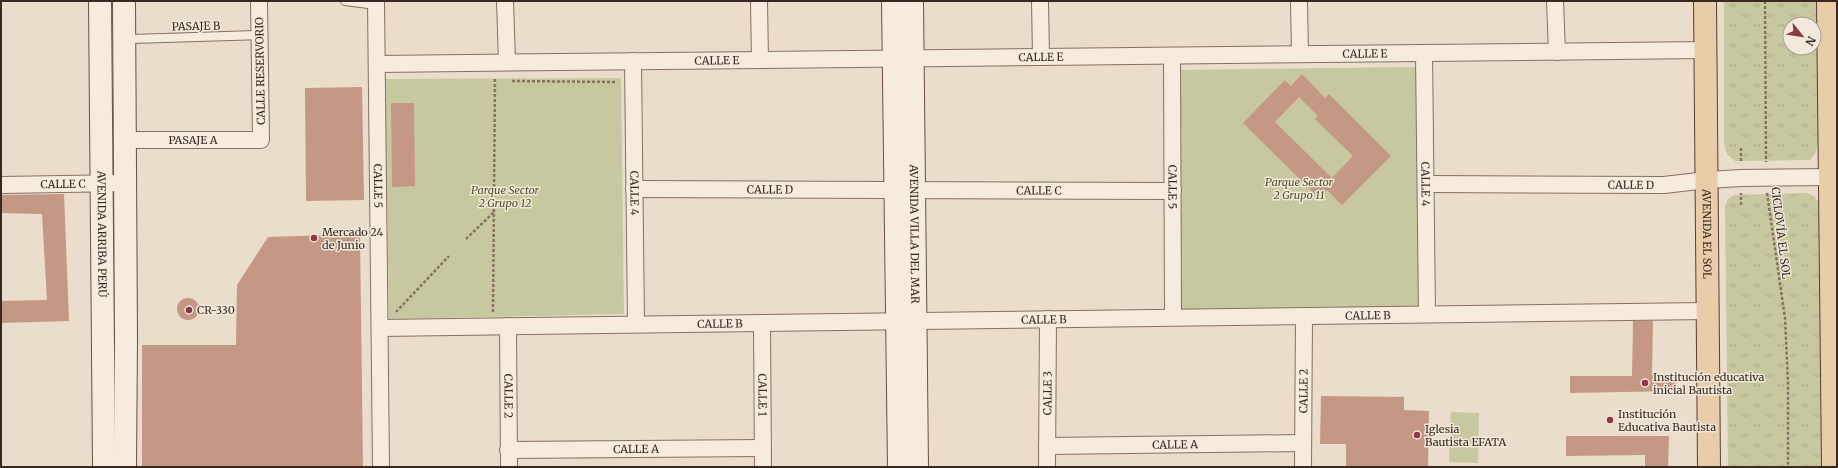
<svg xmlns="http://www.w3.org/2000/svg" width="1838" height="468" font-family="Merriweather,serif">
  <style>
    .grass { fill: url(#grass-tufts); fill-rule: evenodd }
    .park { fill: #c8c8a0 }
    .building { fill: #c59785; fill-rule: evenodd }
    .lines { fill: none; stroke-linecap: round; stroke-linejoin: round }
    .lane-casing { stroke: #867061; stroke-width: 10 }
    .street-casing { stroke: #867061; stroke-width: 18 }
    .secondary-casing { stroke: #685144; stroke-width: 24 }
    .primary-casing { stroke: #553f34; stroke-width: 24 }
    .path { stroke: #867061; stroke-width: 2.5; stroke-dasharray: 3 2; stroke-linecap: butt }
    .lane { stroke: #f6ecde; stroke-width: 8 }
    .street { stroke: #f6ecde; stroke-width: 16 }
    .secondary { stroke: #f6ecde; stroke-width: 22 }
    .primary { stroke: #e9cca8; stroke-width: 22 }
    .poi-dot { fill: #8f3743; stroke: #f3e9da; stroke-width: 1.5 }
    .labels { text-anchor: middle; stroke-width: 3; stroke-linejoin: round; paint-order: stroke }
    .street-label { font-size: 11px; fill: #382a23; stroke: #f3e9da }
    .park-label { font-size: 11px; font-style: italic; fill: #4e532b; stroke: #f3e9da }
    .poi-label { font-size: 11px; fill: #382a23; stroke: #f3e9da; text-anchor: start }
  </style>
  <defs>
    <pattern id="grass-tufts" width="24" height="20" patternUnits="userSpaceOnUse"><rect width="24" height="20" fill="#c8c8a0"/><path d="M3 7l-1-3M5 7V3M7 7l1-3M15 17l-1-3M17 17v-4M19 17l1-3" fill="none" stroke="#adac8a"/></pattern>
  </defs>
  <rect width="100%" height="100%" fill="#ebddcb"/>
  <g class="grass">
    <path d="M1724 1H1817L1818 143 1816 152 1810 160 1735 161 1727 154 1724 144ZM1790 24H1814V48H1790Z"/>
    <polygon points="1806,193 1814,196 1819,202 1823,467 1728,467 1725,207 1728,199 1734,195"/>
  </g>
  <g class="park">
    <polygon points="1418,67 1420,307 1181,311 1177,70"/>
    <polygon points="621,78 624,314 389,319 385,79"/>
    <polygon points="1451,412 1479,413 1478,463 1449,462"/>
  </g>
  <g class="building">
    <path d="M1302 74 1325 98 1329 94 1391 156 1342 205 1327 190 1319 198 1243 123 1285 80 1291 86ZM1299 97 1318 116 1315 119 1353 156 1332 178 1275 122Z"/>
    <polygon points="362,87 364,200 306,201 305,88"/>
    <polygon points="391,103 414,103 415,186 392,187"/>
    <polygon points="64,194 69,321 1,323 1,301 47,300 42,214 1,213 1,195"/>
    <polygon points="360,234 363,467 142,467 142,345 236,345 237,285 268,237"/>
    <circle cx="188" cy="309" r="11"/>
    <polygon points="1633,321 1653,321 1652,375 1676,375 1676,391 1570,393 1570,376 1632,376"/>
    <polygon points="1321,396 1404,397 1404,410 1429,411 1428,467 1346,467 1346,444 1320,444"/>
    <polygon points="1566,436 1669,436 1668,467 1645,467 1645,455 1566,456"/>
  </g>
  <g class="lines">
    <defs>
      <g id="lane">
        <polyline points="345,1 376,5"/>
        <polyline points="132,39 260,35"/>
      </g>
      <g id="street">
        <path id="s1" d="M376 1 381 467"/>
        <polyline points="505,1 507,62"/>
        <polyline points="759,1 760,60"/>
        <polyline points="1040,1 1041,57"/>
        <polyline points="1299,1 1300,54"/>
        <polyline points="1555,1 1557,52"/>
        <path id="s2" d="M1424 53 1427 314"/>
        <path id="s3" d="M1172 56 1173 317"/>
        <path id="s4" d="M633 61 636 324"/>
        <path id="s5" d="M377 64 1706 50"/>
        <path id="s6" d="M125 140H261L259 1"/>
        <path id="s7" d="M1426 184 1664 185 1707 180 1741 178 1837 177"/>
        <path id="s8" d="M1 185 125 183"/>
        <path id="s9" d="M634 189 1173 191"/>
        <path id="s10" d="M762 323 763 467"/>
        <path id="s11" d="M508 326 509 467"/>
        <path id="s12" d="M380 328 1708 311"/>
        <path id="s13" d="M1047 446 1303 443"/>
        <path id="s14" d="M508 450 763 448"/>
        <path id="s15" d="M1047 467 1048 319"/>
        <path id="s16" d="M1303 467 1304 316"/>
      </g>
      <g id="secondary">
        <path id="s17" d="M100 1 104 467"/>
        <polyline points="124,1 126,337 125,467"/>
        <polyline points="893,1 899,467"/>
        <path id="s18" d="M912 1 917 467"/>
      </g>
      <g id="primary">
        <path id="s19" d="M1705 1 1709 467"/>
        <polyline points="1828,1 1833,467"/>
      </g>
    </defs>
    <use href="#lane" class="lane-casing"/>
    <use href="#street" class="street-casing"/>
    <use href="#secondary" class="secondary-casing"/>
    <use href="#primary" class="primary-casing"/>
    <g class="path">
      <polyline points="1765,1 1766,162"/>
      <polyline points="512,81 617,82"/>
      <polyline points="1741,148 1741,162"/>
      <polyline points="1767,193 1785,318 1788,383 1788,467"/>
      <polyline points="1741,205 1741,193"/>
      <polyline points="466,239 494,212"/>
      <polyline points="396,312 449,256"/>
      <polyline points="493,312 495,79"/>
    </g>
    <use href="#lane" class="lane"/>
    <use href="#street" class="street"/>
    <use href="#secondary" class="secondary"/>
    <use href="#primary" class="primary"/>
  </g>
  <g class="poi-dot">
    <circle cx="314" cy="238" r="4"/>
    <circle cx="189" cy="310" r="4"/>
    <circle cx="1645" cy="383" r="4"/>
    <circle cx="1610" cy="420" r="4"/>
    <circle cx="1417" cy="435" r="4"/>
  </g>
  <g class="labels">
    <g class="street-label">
      <text transform="translate(196 26) rotate(-1)" y="4">PASAJE B</text>
      <text dy="4" stroke="none"><textPath href="#s5" startOffset="988">CALLE E</textPath></text>
      <text dy="4" stroke="none"><textPath href="#s5" startOffset="664">CALLE E</textPath></text>
      <text dy="4" stroke="none"><textPath href="#s5" startOffset="340">CALLE E</textPath></text>
      <text transform="translate(260 71) rotate(-91)" y="4">CALLE RESERVORIO</text>
      <text dy="4" stroke="none"><textPath href="#s6" startOffset="68">PASAJE A</textPath></text>
      <text dy="4" stroke="none"><textPath href="#s8" startOffset="62">CALLE C</textPath></text>
      <text dy="4" stroke="none"><textPath href="#s2" startOffset="131">CALLE 4</textPath></text>
      <text dy="4" stroke="none"><textPath href="#s7" startOffset="205">CALLE D</textPath></text>
      <text dy="4" stroke="none"><textPath href="#s1" startOffset="185">CALLE 5</textPath></text>
      <text dy="4" stroke="none"><textPath href="#s3" startOffset="131">CALLE 5</textPath></text>
      <text dy="4" stroke="none"><textPath href="#s9" startOffset="136">CALLE D</textPath></text>
      <text dy="4" stroke="none"><textPath href="#s9" startOffset="405">CALLE C</textPath></text>
      <text dy="4" stroke="none"><textPath href="#s4" startOffset="132">CALLE 4</textPath></text>
      <text transform="translate(1781 233) rotate(83)" y="4">CICLOVÍA EL SOL</text>
      <text dy="4" stroke="none"><textPath href="#s17" startOffset="233">AVENIDA ARRIBA PERÚ</textPath></text>
      <text dy="4" stroke="none"><textPath href="#s18" startOffset="233">AVENIDA VILLA DEL MAR</textPath></text>
      <text dy="4" stroke="none"><textPath href="#s19" startOffset="233">AVENIDA EL SOL</textPath></text>
      <text dy="4" stroke="none"><textPath href="#s12" startOffset="988">CALLE B</textPath></text>
      <text dy="4" stroke="none"><textPath href="#s12" startOffset="664">CALLE B</textPath></text>
      <text dy="4" stroke="none"><textPath href="#s12" startOffset="340">CALLE B</textPath></text>
      <text dy="4" stroke="none"><textPath href="#s16" startOffset="76">CALLE 2</textPath></text>
      <text dy="4" stroke="none"><textPath href="#s15" startOffset="74">CALLE 3</textPath></text>
      <text dy="4" stroke="none"><textPath href="#s10" startOffset="72">CALLE 1</textPath></text>
      <text dy="4" stroke="none"><textPath href="#s11" startOffset="70">CALLE 2</textPath></text>
      <text dy="4" stroke="none"><textPath href="#s13" startOffset="128">CALLE A</textPath></text>
      <text dy="4" stroke="none"><textPath href="#s14" startOffset="128">CALLE A</textPath></text>
    </g>
    <g class="park-label">
      <text x="1299" y="186">Parque Sector<tspan x="1299" dy="13">2 Grupo 11</tspan></text>
      <text x="505" y="194">Parque Sector<tspan x="505" dy="13">2 Grupo 12</tspan></text>
    </g>
    <g class="poi-label">
      <text x="322" y="236">Mercado 24<tspan x="322" dy="13">de Junio</tspan></text>
      <text x="197" y="314">CR-330</text>
      <text x="1653" y="381">Institución educativa<tspan x="1653" dy="13">inicial Bautista</tspan></text>
      <text x="1618" y="418">Institución<tspan x="1618" dy="13">Educativa Bautista</tspan></text>
      <text x="1425" y="433">Iglesia<tspan x="1425" dy="13">Bautista EFATA</tspan></text>
    </g>
  </g>
  <rect width="1838" height="468" fill="none" stroke="#382a23" stroke-width="4"/>
  <g transform="translate(1802 36) rotate(120)"><circle r="19" fill="#f3e9da" stroke="#a89d91"/>
  <path d="M0-3L7 15L0 10L-7 15Z" fill="#8f3743"/>
  <text y="-6" font-size="11" font-weight="bold" text-anchor="middle" fill="#382a23">N</text>
  </g>
</svg>
